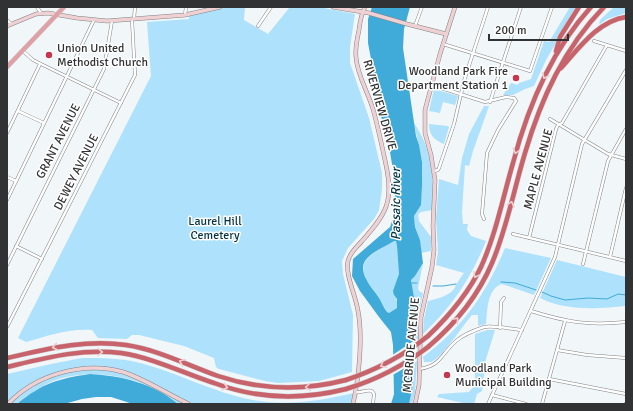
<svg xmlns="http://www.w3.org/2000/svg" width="633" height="411" font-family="Signika,sans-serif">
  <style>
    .green { fill: #aee1fc }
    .water { fill: #40aad9; fill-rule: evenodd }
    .pier { fill: #f1f6f8 }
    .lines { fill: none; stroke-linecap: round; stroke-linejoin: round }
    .stream { stroke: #40aad9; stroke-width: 1 }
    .street-casing { stroke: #808486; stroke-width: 3.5 }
    .secondary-casing { stroke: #808486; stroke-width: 4.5 }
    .primary-casing { stroke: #d2d2d2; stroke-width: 5 }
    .highway-casing { stroke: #d2d2d2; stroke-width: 5.5 }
    .street { stroke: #fff; stroke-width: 2.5 }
    .secondary { stroke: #efd0d3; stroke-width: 3.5 }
    .primary { stroke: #dfa1a6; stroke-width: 4 }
    .highway { stroke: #c9636b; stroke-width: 4.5 }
    .highway-bridge-casing { stroke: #d2d2d2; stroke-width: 5.5; stroke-linecap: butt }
    .highway-bridge { stroke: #c9636b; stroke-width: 4.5 }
    .oneway { stroke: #efd0d3 }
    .poi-dot { fill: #c6364c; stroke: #fff; stroke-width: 1.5 }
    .labels { text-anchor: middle; stroke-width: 3; stroke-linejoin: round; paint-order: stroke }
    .poi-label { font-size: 12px; fill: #313233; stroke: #fff; text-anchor: start }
    .street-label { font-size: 12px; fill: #313233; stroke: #fff }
    .park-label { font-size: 12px; fill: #033346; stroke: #fff }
    .water-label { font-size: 13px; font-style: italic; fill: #013144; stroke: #fff }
  </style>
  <rect width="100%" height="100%" fill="#f1f6f8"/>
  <g class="green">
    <path d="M223 7H245L244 20 268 34 290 7H319L355 14 350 47V63L369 118 382 173V189L379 210 374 219 348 248 342 261 343 274 353 315 352 372 319 381 278 383 265 381 219 369 216 367 214 358 184 346 139 335H132L127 339 98 338 92 330C69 328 47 336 26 342L18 338 151 76 147 22 189 19V16Z"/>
    <polygon points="570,7 577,7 546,60 534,86 525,89 513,95 503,95 511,83 518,85 519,83 531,79 544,41 549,42"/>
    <polygon points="614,7 626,7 626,13 607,19 600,24 599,23 601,19"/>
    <polygon points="434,89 458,96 455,105 443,102 440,113 429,111"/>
    <path d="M484 106H489L473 151 469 166 465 165 462 212 463 224H468L467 230 471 236 486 241C470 280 453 305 423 334L424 319 428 301C436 299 449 296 454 289 457 283 460 278 464 273L436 265 438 252 436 219 439 179 458 185 462 158 469 134Z"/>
    <path d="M414 123C433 151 434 177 432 210L421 212 418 214 419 221 431 237V251L421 253 420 240 415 227 414 216 421 205 422 162Z"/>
    <path d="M429 124 448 126 449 127 444 144C434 140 429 135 429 124Z"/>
    <path d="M394 241H396L397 246 399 274 394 295C397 299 398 303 397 308L389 313 387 312C384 307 381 301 378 296 369 284 355 268 370 256 377 250 386 246 394 241Z"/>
    <path d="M505 248 551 258 534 295 502 284C487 288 487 312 486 324L478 326V315H472C463 325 442 358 431 362 429 362 426 362 424 362L423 357C463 327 486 294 505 248Z"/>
    <path d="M557 260 626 277V306C598 309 566 311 540 298Z"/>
    <polygon points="423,263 418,288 419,291 423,293 418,317 418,339 413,342 413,328 417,302 414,297 411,279 415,276"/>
    <polygon points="487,330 495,330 486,359 482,391 477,394 474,404 467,404 437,397 439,394 469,392 475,385 475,334"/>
    <path d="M82 358C102 358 121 358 140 363 179 373 214 393 253 400 287 406 320 401 354 393L351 404H178C146 377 93 366 53 381 44 385 36 390 29 395 25 398 20 403 16 404 14 405 10 404 7 404V374L51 364Z"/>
    <polygon points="417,361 415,392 412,404 409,404 413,385 413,364"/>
  </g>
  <g class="water">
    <path d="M372 7H410L404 29 403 48 416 136 419 145 422 162V185L421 205 414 216 415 227 420 240 423 263 415 276 411 280 414 297 417 302 416 308 413 328V385L409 404H391L394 394 393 345 391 332 379 317 360 291 352 276 353 259 390 227 396 210 393 170 389 146 375 94 374 75 368 43V19ZM394 241H396L397 246 399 274 393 291 394 295 397 299V308L389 313 387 312C383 307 381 300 377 295 371 287 358 272 365 261 371 252 385 247 394 241Z"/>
    <path d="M90 374C122 376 153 383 178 404H133L111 397H96L82 399 64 404H17C43 383 57 379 90 374Z"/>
  </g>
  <polygon class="pier" points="415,340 415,362 391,376 391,356"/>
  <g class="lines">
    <g class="stream">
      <polyline points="501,282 515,283 536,290"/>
      <polyline points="411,283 417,283"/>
      <polyline points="433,286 443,286 456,284"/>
      <polyline points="542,292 551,296 565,300 588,298 607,299 618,294 626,295"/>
    </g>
    <defs>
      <g id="street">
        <polyline points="37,7 41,13"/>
        <polyline points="185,15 186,7"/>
        <polyline points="134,19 135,7"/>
        <polyline points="7,20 11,24"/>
        <polyline points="258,26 271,7"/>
        <polyline points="415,26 422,7"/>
        <polyline points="594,41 626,51"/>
        <polyline points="443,44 530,71 552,7"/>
        <polyline points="23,51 33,60 43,65 121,103"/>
        <polyline points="432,85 485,102 506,97 514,98 516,101 498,130 487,153 482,214 484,219"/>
        <polyline points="490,102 521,7"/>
        <polyline points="18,111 44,123"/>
        <polyline points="550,119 608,154 626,159"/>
        <polyline points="7,133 40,64"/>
        <polyline points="434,171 438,170 439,168 454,124 464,81 488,7"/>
        <polyline points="7,177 16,181"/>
        <polyline points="7,200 94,20"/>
        <polyline points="513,234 626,261"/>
        <polyline points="529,238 556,129 558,125 562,123 607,45"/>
        <polyline points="16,246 42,259"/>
        <polyline points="610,257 626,188"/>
        <polyline points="583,264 608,161 626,129"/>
        <polyline points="7,265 104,69 112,21"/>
        <path d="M531 311C566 322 589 326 626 322"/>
        <polyline points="7,327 135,75 132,20"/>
        <polyline points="500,328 501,302 504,298"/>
        <polyline points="557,350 587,355 626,358"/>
        <path d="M419 369C441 366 441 354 456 341 463 335 475 330 484 327 493 325 511 329 522 330"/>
        <polyline points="549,379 626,394"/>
        <path d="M356 392C362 393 367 389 372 391L374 394 373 404"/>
        <polyline points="492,395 526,404"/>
        <polyline points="488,404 555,257 582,144 626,70"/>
        <polyline points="542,404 565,321"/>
        <polyline points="626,404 626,403"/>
      </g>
      <g id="secondary">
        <polyline points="333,7 369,13 407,24 446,34"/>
        <polyline points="7,26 36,14 48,13 77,18 107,21 185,15 220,7"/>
        <path d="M8 404C36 374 84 361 123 372 147 380 167 394 189 404"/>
        <path d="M353 404C359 378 363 337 358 311 356 296 345 275 348 261 350 252 357 247 362 241 386 214 394 202 386 165 382 146 378 127 373 109 368 92 357 75 356 57 355 48 357 39 359 30 360 22 361 14 365 7"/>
        <polyline points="415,404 419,385 421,317 432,267 434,250 433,226 435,180 431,155 425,133 425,110 440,54 455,7"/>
      </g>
      <polyline id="primary" points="7,67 64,7"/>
      <g id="highway">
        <polyline points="556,51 560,37 579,7"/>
        <path d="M561 68C579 48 598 21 626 17"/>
        <path d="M428 336C449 316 468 294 481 267 496 234 503 197 513 163 528 106 551 51 591 7"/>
        <path d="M428 347C455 324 478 296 492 263 507 228 514 189 525 153 541 99 564 48 604 7"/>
        <path d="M7 358C47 349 85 339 126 345 159 350 187 365 218 376 260 390 303 391 346 380"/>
        <path d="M7 367C45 358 82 348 121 353 154 358 183 373 214 383 257 399 302 400 346 389"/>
      </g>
    </defs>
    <use href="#street" class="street-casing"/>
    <use href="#secondary" class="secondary-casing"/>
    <use href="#primary" class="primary-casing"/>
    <use href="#highway" class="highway-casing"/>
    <use href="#street" class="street"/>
    <use href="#secondary" class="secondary"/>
    <use href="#primary" class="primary"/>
    <use href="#highway" class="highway"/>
    <defs>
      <g id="highway-bridge">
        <path d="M346 380C376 370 403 356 428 336"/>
        <path d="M346 389C376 380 403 366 428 347"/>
      </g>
    </defs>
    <use href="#highway-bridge" class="highway-bridge-casing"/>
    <use href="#highway-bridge" class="highway-bridge"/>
  </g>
  <defs><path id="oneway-chevron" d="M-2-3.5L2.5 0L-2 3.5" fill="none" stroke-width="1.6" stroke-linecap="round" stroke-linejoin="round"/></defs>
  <g class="oneway">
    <use href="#oneway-chevron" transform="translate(545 76) rotate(115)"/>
    <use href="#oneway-chevron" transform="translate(516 151) rotate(106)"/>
    <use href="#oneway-chevron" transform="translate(511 204) rotate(-75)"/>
    <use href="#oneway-chevron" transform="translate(476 275) rotate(118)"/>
    <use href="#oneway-chevron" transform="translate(456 320) rotate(-49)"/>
    <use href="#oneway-chevron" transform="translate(55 347) rotate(169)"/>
    <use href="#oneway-chevron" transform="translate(100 352) rotate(1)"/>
    <use href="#oneway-chevron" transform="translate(182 362) rotate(-158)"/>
    <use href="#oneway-chevron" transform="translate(383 365) rotate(154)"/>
    <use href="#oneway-chevron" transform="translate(225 387) rotate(17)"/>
    <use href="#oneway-chevron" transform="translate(308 387) rotate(175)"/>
  </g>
  <g class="poi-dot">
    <circle cx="49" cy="55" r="4"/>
    <circle cx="516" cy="78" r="4"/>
    <circle cx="447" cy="375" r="4"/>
  </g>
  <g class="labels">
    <g class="poi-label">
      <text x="57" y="52">Union United<tspan x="57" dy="14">Methodist Church</tspan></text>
      <text x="508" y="75" text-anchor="end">Woodland Park Fire<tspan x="508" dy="14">Department Station 1</tspan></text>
      <text x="455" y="372">Woodland Park<tspan x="455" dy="14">Municipal Building</tspan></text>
    </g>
    <g class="street-label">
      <text transform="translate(380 105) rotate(74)" y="4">RIVERVIEW DRIVE</text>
      <text transform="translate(58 141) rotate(-63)" y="4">GRANT AVENUE</text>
      <text transform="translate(538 169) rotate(-75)" y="4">MAPLE AVENUE</text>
      <text transform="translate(76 172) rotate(-63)" y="4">DEWEY AVENUE</text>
      <text transform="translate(411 345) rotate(-85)" y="4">MCBRIDE AVENUE</text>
    </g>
    <g class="park-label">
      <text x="215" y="225">Laurel Hill<tspan x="215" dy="14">Cemetery</tspan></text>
    </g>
    <g class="water-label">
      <text transform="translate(395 204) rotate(-90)" y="5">Passaic River</text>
    </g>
  </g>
  <rect width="633" height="411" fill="none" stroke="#313233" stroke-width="16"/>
  <path d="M489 34v6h79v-6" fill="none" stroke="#313233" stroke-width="2"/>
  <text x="495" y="34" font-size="12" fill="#313233" stroke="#ffffff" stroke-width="3" paint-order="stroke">200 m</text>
</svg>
